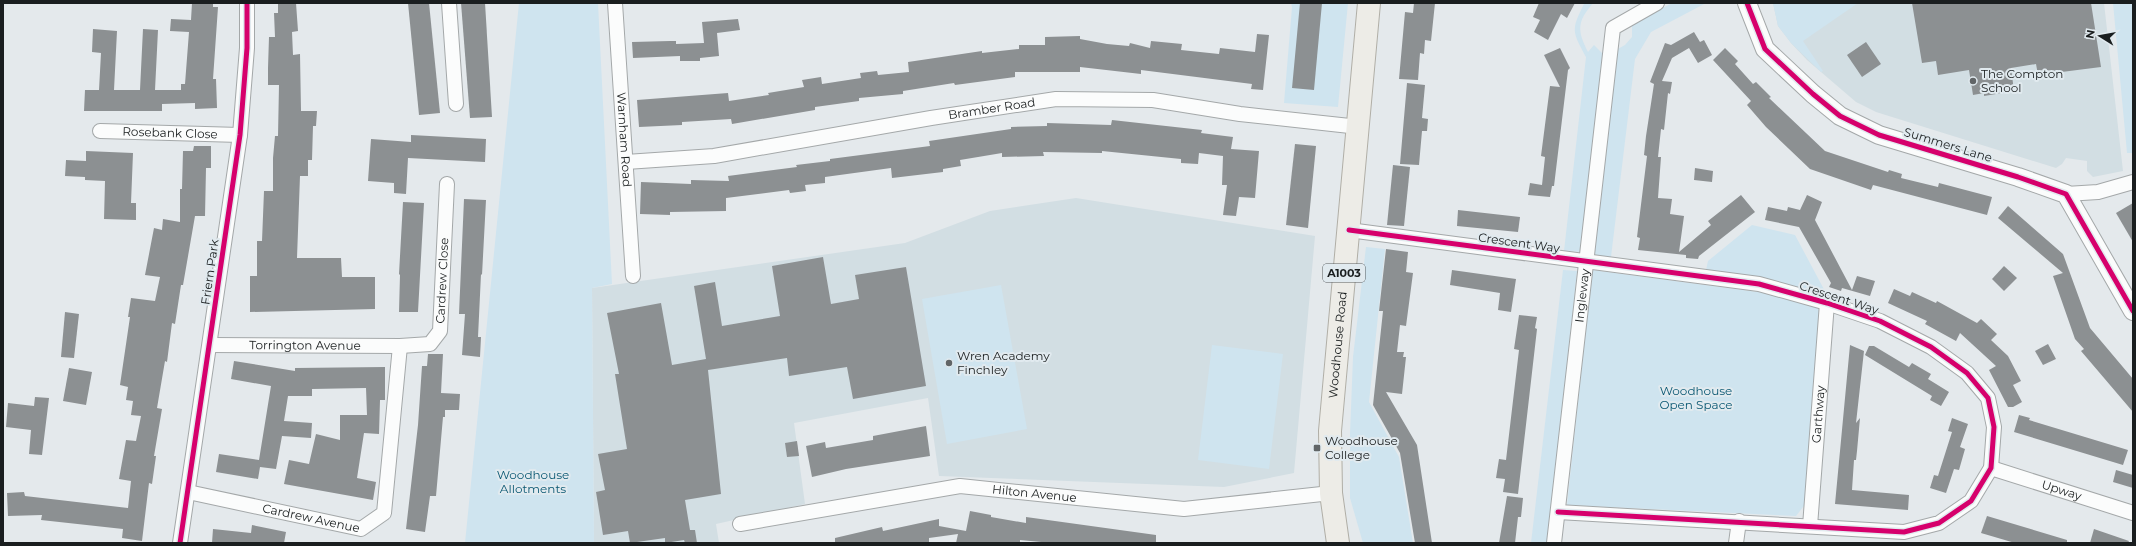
<svg xmlns="http://www.w3.org/2000/svg" width="2136" height="546" font-family="Montserrat,sans-serif">
  <style>
    .built { fill: #d2dee3 }
    .green { fill: #cfe4ef }
    .building { fill: #8c9092 }
    .lines { fill: none; stroke-linecap: round; stroke-linejoin: round }
    .minor-casing { stroke: #a4a8a9; stroke-width: 16 }
    .tertiary-casing { stroke: #a4a8a9; stroke-width: 20 }
    .primary-casing { stroke: #b0aea6; stroke-width: 24 }
    .minor { stroke: #fbfcfc; stroke-width: 14 }
    .tertiary { stroke: #fbfcfc; stroke-width: 18 }
    .primary { stroke: #edece7; stroke-width: 22 }
    .cycleway-casing { stroke: #e1eaef; stroke-width: 8 }
    .cycleway { stroke: #d6006c; stroke-width: 5 }
    .poi-dot { fill: #616567; stroke: #e1eaef; stroke-width: 1.5 }
    .labels { text-anchor: middle; stroke-width: 4; stroke-linejoin: round; paint-order: stroke }
    .shield { fill: #e1eaef; stroke: #565b5d; stroke-width: 1 }
    .shield-label { font-size: 11px; font-weight: bold; fill: #1a1e1f }
    .poi-label { font-size: 12px; fill: #1a1e1f; stroke: #e1eaef; text-anchor: start }
    .street-label { font-size: 12px; fill: #1a1e1f; stroke: #e1eaef }
    .park-label { font-size: 12px; fill: #095772; stroke: #e1eaef }
  </style>
  <rect width="100%" height="100%" fill="#e4e9ec"/>
  <g class="built">
    <polygon points="1773,3 2104,3 2123,171 2093,177 2087,171 2087,161 2066,158 2062,164 2056,168 1876,112 1856,102 1807,60 1791,43 1778,26"/>
    <polygon points="1076,198 1315,236 1294,473 1224,487 939,476 928,398 794,423 805,504 716,524 719,543 594,543 592,288 905,243 990,211"/>
  </g>
  <g class="green">
    <polygon points="519,3 598,3 612,284 592,288 594,543 465,543"/>
    <polygon points="1291,3 1348,3 1338,107 1284,103 1292,7"/>
    <path d="M1593 3C1577 22 1577 30 1588 52L1594 45 1604 55 1582 252 1564 251 1586 57C1572 31 1571 30 1584 4Z"/>
    <polygon points="1672,3 1706,3 1651,32 1635,59 1611,257 1591,256 1614,51 1625,45 1632,37 1632,25"/>
    <polygon points="1773,3 1858,3 1803,41 1823,71 1821,72 1791,43 1778,26"/>
    <polygon points="2113,3 2133,3 2133,153 2127,153"/>
    <polygon points="1752,225 1795,235 1827,295 1776,281 1706,270 1708,261"/>
    <polygon points="1366,247 1385,249 1369,402 1399,457 1413,543 1363,543 1350,498 1350,434 1353,357"/>
    <polygon points="1563,270 1577,271 1548,543 1531,543"/>
    <polygon points="1592,270 1765,293 1816,306 1823,317 1807,502 1796,516 1567,505"/>
    <polygon points="1001,285 1027,429 947,444 922,299"/>
    <polygon points="1212,345 1283,354 1269,469 1198,460"/>
  </g>
  <g class="building">
    <polygon points="192,3 213,3 213,7 218,7 213,79 216,79 217,108 195,109 195,103 162,104 162,111 84,111 85,90 99,90 101,53 92,52 93,29 117,31 114,90 140,90 143,29 158,30 155,90 181,90 181,84 185,84 189,32 170,31 171,19 191,20"/>
    <polygon points="278,3 296,3 298,31 292,32 293,55 300,54 301,111 317,111 316,126 313,126 312,160 308,160 308,176 300,176 297,258 341,258 342,277 375,277 375,309 250,312 250,276 257,276 257,241 262,241 264,191 273,191 273,158 275,136 278,136 279,85 268,85 268,68 269,37 275,37 274,13 278,13"/>
    <polygon points="408,3 429,3 440,113 419,115"/>
    <polygon points="461,3 485,3 492,117 470,118"/>
    <polygon points="1300,3 1322,3 1314,90 1292,88"/>
    <polygon points="1414,3 1435,3 1431,41 1425,40 1424,54 1420,53 1418,80 1399,79 1405,12 1413,13"/>
    <polygon points="1539,3 1575,3 1567,18 1561,14 1548,40 1534,32 1540,20 1533,17"/>
    <polygon points="1912,3 2091,3 2101,67 2038,75 2036,64 2011,68 2014,91 1984,96 1984,93 1973,95 1969,70 1938,75 1936,61 1922,63"/>
    <polygon points="738,19 740,30 717,33 719,56 700,58 700,61 680,61 680,56 633,58 632,42 670,41 676,41 676,44 704,43 702,22"/>
    <polygon points="1694,32 1700,42 1704,40 1712,55 1698,63 1689,48 1672,58 1662,81 1672,82 1670,94 1668,93 1664,130 1661,129 1658,157 1661,157 1658,198 1672,199 1670,214 1684,216 1679,252 1711,225 1708,221 1741,195 1755,212 1699,256 1698,259 1686,258 1686,255 1638,250 1640,238 1637,237 1647,156 1644,155 1646,136 1654,84 1650,82 1665,43 1671,45"/>
    <polygon points="1257,34 1269,35 1263,90 1251,89 1252,84 1141,70 1141,74 1080,67 1080,72 1015,72 1015,77 955,85 954,83 903,91 903,94 859,98 859,101 815,107 815,110 732,124 731,119 682,122 682,125 639,127 637,100 728,93 729,101 769,95 768,93 804,87 802,80 821,77 822,84 861,78 860,73 877,71 878,75 909,72 908,62 982,51 982,53 1019,49 1019,45 1045,45 1045,37 1080,36 1080,39 1107,44 1129,46 1130,43 1150,48 1151,41 1182,44 1181,50 1219,54 1220,48 1255,52"/>
    <polygon points="1866,42 1881,64 1862,77 1847,55"/>
    <polygon points="1560,48 1570,68 1568,70 1554,186 1552,186 1550,197 1528,195 1530,183 1542,185 1545,157 1541,156 1550,86 1560,87 1544,55"/>
    <polygon points="1725,48 1738,61 1735,64 1753,84 1756,82 1771,97 1769,98 1825,151 1888,172 1889,170 1902,174 1901,178 1938,187 1939,183 1992,197 1987,215 1873,185 1871,190 1810,169 1766,127 1747,105 1751,101 1713,60"/>
    <polygon points="1407,83 1425,85 1422,118 1428,119 1427,131 1422,131 1419,165 1400,164"/>
    <polygon points="1112,120 1202,130 1201,133 1233,137 1231,149 1259,151 1255,198 1239,197 1236,216 1223,215 1227,185 1222,185 1223,156 1199,153 1198,164 1181,163 1181,159 1102,151 1102,153 1043,152 1044,156 1002,157 1002,153 960,160 961,166 943,169 943,172 892,178 891,168 825,177 825,183 805,185 806,191 790,193 789,190 726,198 726,211 670,212 670,215 640,214 641,182 691,184 691,180 729,181 728,176 797,167 796,165 830,161 830,159 930,146 929,141 1011,129 1011,127 1047,126 1047,123 1111,125"/>
    <polygon points="411,135 486,139 485,162 408,158 406,194 394,193 394,183 368,181 371,139 411,142"/>
    <polygon points="1295,144 1316,146 1308,228 1286,225"/>
    <polygon points="194,146 211,146 211,168 206,168 205,216 195,216 183,285 181,285 175,324 172,323 167,362 165,361 157,408 162,409 154,456 156,456 152,484 149,483 142,541 122,538 123,529 41,520 42,515 8,516 7,493 24,492 25,496 128,508 131,481 119,479 126,440 136,441 141,416 131,415 133,401 126,400 128,387 120,385 130,317 128,317 131,298 155,301 160,277 145,275 154,228 162,230 163,219 180,222 180,189 182,189 183,151 193,151"/>
    <polygon points="86,151 133,153 131,203 136,203 136,220 104,219 105,181 85,180 85,177 65,176 66,160 86,161"/>
    <polygon points="1393,165 1410,167 1404,226 1387,225"/>
    <polygon points="1695,168 1713,171 1712,182 1694,180"/>
    <polygon points="1807,195 1822,202 1815,220 1852,290 1857,276 1875,281 1870,296 1842,288 1841,291 1829,287 1831,283 1799,227 1765,220 1768,207 1787,211 1788,207 1800,210"/>
    <polygon points="464,199 486,200 482,275 481,274 478,337 481,337 480,357 462,355 465,314 459,314"/>
    <polygon points="403,202 424,203 418,312 399,312 400,275 399,274"/>
    <polygon points="2133,203 2133,242 2116,213"/>
    <polygon points="2008,206 2063,254 2090,328 2133,379 2133,412 2081,351 2084,349 2075,339 2053,276 2063,273 1998,218"/>
    <polygon points="1458,210 1520,217 1518,232 1457,226"/>
    <polygon points="1386,249 1408,252 1406,272 1413,273 1406,326 1400,325 1397,352 1404,352 1403,357 1406,357 1402,394 1386,392 1417,445 1432,543 1415,543 1400,453 1373,405 1383,311 1379,311"/>
    <polygon points="823,257 831,304 859,299 855,275 906,267 926,386 853,399 847,367 789,376 787,358 708,370 721,494 685,500 690,530 695,530 697,543 685,543 684,540 665,543 665,538 630,543 628,531 603,535 596,492 605,490 598,454 627,449 615,374 619,374 607,313 661,303 672,365 706,359 694,286 715,282 722,326 780,316 772,266"/>
    <polygon points="2004,266 2017,278 2004,291 1992,279"/>
    <polygon points="1452,270 1516,279 1511,312 1498,310 1500,293 1450,285"/>
    <polygon points="1894,289 1910,296 1912,292 1936,303 1937,301 1977,323 1981,319 1997,334 1991,340 2008,356 2021,381 2013,385 2022,402 2013,407 2008,407 1989,370 1996,366 1960,333 1956,341 1925,324 1927,321 1888,303"/>
    <polygon points="65,312 79,314 74,358 61,357"/>
    <polygon points="1519,315 1537,317 1535,328 1537,329 1518,494 1503,492 1505,479 1496,478 1499,459 1506,460 1519,350 1514,349"/>
    <polygon points="2048,344 2056,359 2043,365 2035,351"/>
    <polygon points="1850,345 1864,351 1856,423 1860,418 1857,451 1856,460 1854,460 1852,490 1909,495 1908,510 1835,504"/>
    <polygon points="1869,346 1874,346 1909,367 1912,363 1931,374 1928,379 1949,392 1941,406 1930,400 1932,396 1865,355"/>
    <polygon points="428,354 443,354 441,393 460,394 459,410 445,410 445,417 443,417 436,496 430,496 425,532 406,529 418,425 422,366 427,366"/>
    <polygon points="234,361 295,371 295,368 385,367 385,400 380,400 379,434 364,433 357,478 376,482 373,500 284,484 289,460 309,464 316,434 340,440 340,415 367,415 366,388 312,389 312,396 288,396 284,421 312,423 311,438 282,436 276,469 260,467 258,479 216,472 219,454 259,460 271,386 231,379"/>
    <polygon points="69,368 92,372 86,405 63,401"/>
    <polygon points="35,397 49,398 42,455 29,454 31,430 6,427 8,403 34,406"/>
    <polygon points="2019,415 2030,418 2029,420 2128,450 2123,465 2014,432"/>
    <polygon points="1952,418 1968,424 1960,447 1965,449 1959,470 1954,469 1946,493 1930,488 1934,475 1938,476 1952,432 1948,431"/>
    <polygon points="926,426 930,456 846,469 812,477 806,446 825,442 826,448 873,440 873,436"/>
    <polygon points="797,441 799,456 787,457 785,443"/>
    <polygon points="2116,470 2133,475 2133,488 2113,482"/>
    <polygon points="1507,496 1523,498 1521,517 1518,517 1515,543 1499,543"/>
    <polygon points="970,511 991,515 991,517 1026,523 1026,517 1156,535 1156,543 1052,543 1020,540 1020,543 956,543 958,534 929,538 929,543 835,543 835,538 882,527 883,531 939,519 939,526 966,531"/>
    <polygon points="1987,516 2067,540 2067,543 2015,543 1981,533"/>
    <polygon points="252,525 286,532 284,543 212,543 213,529 251,533"/>
    <polygon points="2094,529 2129,541 2128,543 2090,543"/>
  </g>
  <g class="lines">
    <defs>
      <g id="minor">
        <polyline points="449,3 456,104"/>
        <path id="s1" d="M615 3 633 276"/>
        <path id="s2" d="M100 131 240 135"/>
        <path id="s3" d="M626 162 714 156 931 118 1056 99 1153 100 1240 114 1359 127"/>
        <polyline points="2066,194 2098,192 2133,182"/>
        <polyline points="1349,230 1759,284 1827,303 1880,321 1931,347 1967,373 1988,398 1994,427 1991,468 1971,501 1939,523 1904,532 1558,512"/>
        <path id="s4" d="M210 345 400 346 430 344 440 331 447 184"/>
        <path id="s5" d="M1991 468 2133 513"/>
        <path id="s6" d="M188 492 361 529 384 513 400 346"/>
        <path id="s7" d="M740 524 960 486 1184 509 1331 493"/>
        <path id="s8" d="M1810 526 1827 303"/>
        <polyline points="180,543 240,135 247,48 247,3"/>
        <path id="s9" d="M1554 543 1613 28 1657 3"/>
        <polyline points="1736,543 1739,521"/>
      </g>
      <polyline id="tertiary" points="1747,3 1765,49 1813,94 1840,116 1879,135 2018,177 2066,194 2133,311"/>
      <g id="primary">
        <path id="s10" d="M1338 543 1331 493 1330 431 1369 3"/>
      </g>
    </defs>
    <use href="#minor" class="minor-casing"/>
    <use href="#tertiary" class="tertiary-casing"/>
    <use href="#primary" class="primary-casing"/>
    <use href="#minor" class="minor"/>
    <use href="#tertiary" class="tertiary"/>
    <use href="#primary" class="primary"/>
    <defs>
      <g id="cycleway">
        <polyline points="1747,3 1765,49 1813,94 1840,116 1879,135 2018,177 2066,194 2133,311"/>
        <polyline points="1349,230 1759,284 1827,303 1880,321 1931,347 1967,373 1988,398 1994,427 1991,468 1971,501 1939,523 1904,532 1558,512"/>
        <polyline points="180,543 240,135 247,48 247,3"/>
      </g>
    </defs>
    <use href="#cycleway" class="cycleway-casing"/>
    <use href="#cycleway" class="cycleway"/>
  </g>
  <g class="poi-dot">
    <circle cx="1973" cy="81" r="4"/>
    <circle cx="949" cy="363" r="4"/>
    <rect x="1313" y="444" width="8" height="8" rx="2"/>
  </g>
  <g class="labels">
    <rect class="shield" x="1323" y="264" width="42" height="18" rx="3"/>
    <g class="shield-label">
      <text x="1344" y="277">A1003</text>
    </g>
    <g class="poi-label">
      <text x="1981" y="78">The Compton<tspan x="1981" dy="14">School</tspan></text>
      <text x="957" y="360">Wren Academy<tspan x="957" dy="14">Finchley</tspan></text>
      <text x="1325" y="445">Woodhouse<tspan x="1325" dy="14">College</tspan></text>
    </g>
    <g class="street-label">
      <text dy="4" stroke="none"><textPath href="#s3" startOffset="370">Bramber Road</textPath></text>
      <text dy="4" stroke="none"><textPath href="#s2" startOffset="70">Rosebank Close</textPath></text>
      <text dy="4" stroke="none"><textPath href="#s1" startOffset="137">Warnham Road</textPath></text>
      <text transform="translate(1948 145) rotate(17)" y="4">Summers Lane</text>
      <text transform="translate(1519 243) rotate(8)" y="4">Crescent Way</text>
      <text transform="translate(210 272) rotate(-82)" y="4">Friern Park</text>
      <text dy="4" stroke="none"><textPath href="#s4" startOffset="287">Cardrew Close</textPath></text>
      <text dy="4" stroke="none"><textPath href="#s9" startOffset="249">Ingleway</textPath></text>
      <text transform="translate(1839 298) rotate(18)" y="4">Crescent Way</text>
      <text dy="4" stroke="none"><textPath href="#s4" startOffset="95">Torrington Avenue</textPath></text>
      <text dy="4" stroke="none"><textPath href="#s10" startOffset="199">Woodhouse Road</textPath></text>
      <text dy="4" stroke="none"><textPath href="#s8" startOffset="112">Garthway</textPath></text>
      <text dy="4" stroke="none"><textPath href="#s5" startOffset="74">Upway</textPath></text>
      <text dy="4" stroke="none"><textPath href="#s7" startOffset="298">Hilton Avenue</textPath></text>
      <text dy="4" stroke="none"><textPath href="#s6" startOffset="126">Cardrew Avenue</textPath></text>
    </g>
    <g class="park-label">
      <text x="1696" y="395">Woodhouse<tspan x="1696" dy="14">Open Space</tspan></text>
      <text x="533" y="479">Woodhouse<tspan x="533" dy="14">Allotments</tspan></text>
    </g>
  </g>
  <rect width="2136" height="546" fill="none" stroke="#1a1e1f" stroke-width="8"/>
  <g transform="translate(2100 36) rotate(281)" stroke="#e1eaef" stroke-width="3" paint-order="stroke">
  <path d="M0-3L7 15L0 10L-7 15Z" fill="#1a1e1f"/>
  <text y="-6" font-size="11" font-weight="bold" text-anchor="middle" fill="#1a1e1f">N</text>
  </g>
</svg>
